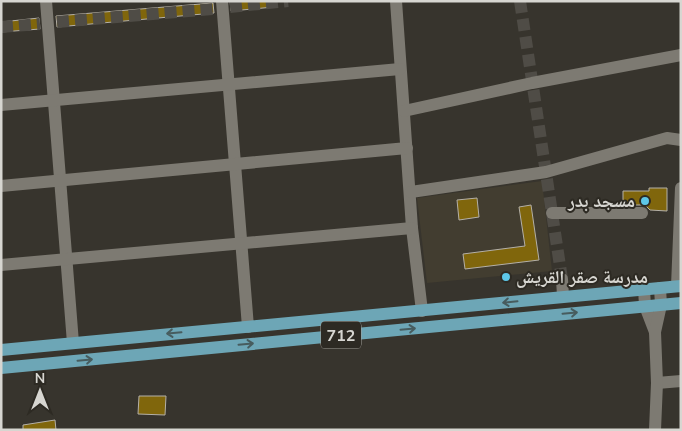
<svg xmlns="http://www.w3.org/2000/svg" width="682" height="431" font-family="'Nunito Sans','Noto Naskh Arabic',sans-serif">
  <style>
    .built { fill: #423d30 }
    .building { fill: #80660c; stroke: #b4b0a8 }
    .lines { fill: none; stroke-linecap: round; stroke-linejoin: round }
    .minor-tunnel { stroke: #4f4c46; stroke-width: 12; stroke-dasharray: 12 6; stroke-linecap: butt }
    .minor { stroke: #7d7a72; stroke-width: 12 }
    .primary { stroke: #6da6b6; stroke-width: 12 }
    .oneway { stroke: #475c5e }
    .poi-dot { fill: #5dc7e8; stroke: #2d2a23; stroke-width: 2 }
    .labels { text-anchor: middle; stroke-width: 4; stroke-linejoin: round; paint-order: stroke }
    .shield { fill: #2d2a23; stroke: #a4a29d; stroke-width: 1 }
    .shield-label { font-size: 16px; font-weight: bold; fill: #d7d6d1 }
    .poi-label { font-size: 18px; font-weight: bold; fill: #d7d6d1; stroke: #2d2a23; text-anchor: end }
  </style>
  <rect width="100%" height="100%" fill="#37342d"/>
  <polygon class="built" points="542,181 552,271 427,283 417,198"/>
  <g class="building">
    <polygon points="230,1 273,1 274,7 231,11"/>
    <polygon points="213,3 214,13 57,27 56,16"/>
    <polygon points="39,18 40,29 1,32 1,22"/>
    <polygon points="649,188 667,188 667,211 650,210 646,206 642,205 623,205 623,191 649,191"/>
    <polygon points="477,198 479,217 459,220 457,200"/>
    <polygon points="531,205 539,260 465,269 463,254 525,246 519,207"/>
    <polygon points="139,396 166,396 165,415 138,414"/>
    <polygon points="55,420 56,430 23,430 23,425"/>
  </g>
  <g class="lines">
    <g class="minor-tunnel">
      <polyline points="520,1 562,279"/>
      <polyline points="230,7 288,1"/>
      <polyline points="57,22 214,9"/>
      <polyline points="1,27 40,24"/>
    </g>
    <g class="minor">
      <polyline points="46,1 73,343"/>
      <polyline points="222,1 248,327"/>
      <polyline points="396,1 412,228 422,311"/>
      <polyline points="1,105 400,69"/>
      <polyline points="404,111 532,83 681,55"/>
      <polyline points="1,186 407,148"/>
      <polyline points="411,192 546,172 667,138 681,140"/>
      <polyline points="552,213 642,213"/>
      <polyline points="1,265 412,228"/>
      <polyline points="562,279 563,296"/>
      <polyline points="677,286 681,188"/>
      <polyline points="644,289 645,306 655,332"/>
      <polyline points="657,383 681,381"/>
      <polyline points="655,430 657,383 655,332 661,305 660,288"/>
    </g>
    <g class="primary">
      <polyline points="1,350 681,286"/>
      <polyline points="1,368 681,303"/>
    </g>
  </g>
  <defs><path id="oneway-shaft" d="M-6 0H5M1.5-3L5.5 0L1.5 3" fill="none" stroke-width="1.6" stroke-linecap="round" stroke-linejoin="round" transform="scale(1.25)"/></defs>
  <g class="oneway">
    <use href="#oneway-shaft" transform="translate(510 302) rotate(174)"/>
    <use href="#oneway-shaft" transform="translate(570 313) rotate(-5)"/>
    <use href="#oneway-shaft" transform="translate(408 329) rotate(-5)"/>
    <use href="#oneway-shaft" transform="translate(174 333) rotate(175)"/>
    <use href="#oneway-shaft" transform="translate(246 344) rotate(-5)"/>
    <use href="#oneway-shaft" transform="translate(85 360) rotate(-5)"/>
  </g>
  <g class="poi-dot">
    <circle cx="645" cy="201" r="5"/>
    <circle cx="506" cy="277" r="5"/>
  </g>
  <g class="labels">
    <rect class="shield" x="321" y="321.5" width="40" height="27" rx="4"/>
    <g class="shield-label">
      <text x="341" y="341">712</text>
    </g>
    <g class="poi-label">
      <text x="635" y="207">مسجد بدر</text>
      <text x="516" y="283" text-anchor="start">مدرسة صقر القريش</text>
    </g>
  </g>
  <rect width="682" height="431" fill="none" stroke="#d7d6d1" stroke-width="5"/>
  <g transform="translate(40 391)" stroke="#2d2a23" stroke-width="4" paint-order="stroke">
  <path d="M0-4L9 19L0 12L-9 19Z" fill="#d7d6d1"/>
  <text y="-8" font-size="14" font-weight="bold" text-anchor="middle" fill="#d7d6d1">N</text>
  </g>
</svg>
